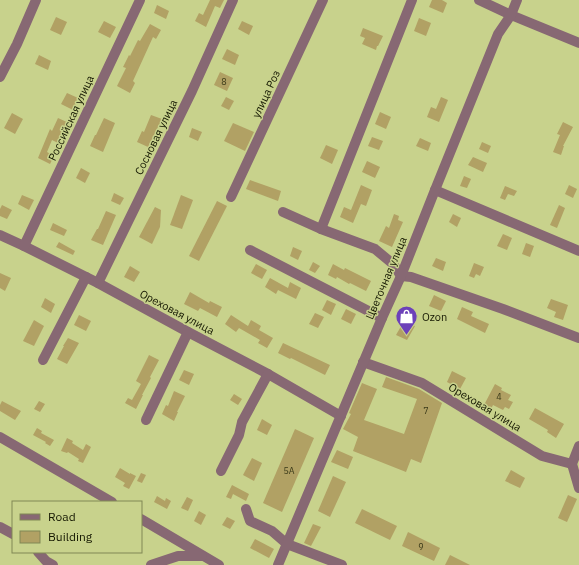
<svg xmlns="http://www.w3.org/2000/svg" width="579" height="565" font-family="'IBM Plex Sans',sans-serif">
  <style>
    .building { fill: #b1a164 }
    .lines { fill: none; stroke-linecap: round; stroke-linejoin: round }
    .minor { stroke: #876873; stroke-width: 10 }
    .labels { text-anchor: middle; stroke-width: 3; stroke-linejoin: round; paint-order: stroke }
    .number-label { font-size: 9px; fill: #3b3a19 }
    .street-label { font-size: 11px; fill: #141700; stroke: #c8d28c }
    .poi-label { font-size: 11px; fill: #141700; stroke: #c8d28c; text-anchor: start }
  </style>
  <rect width="100%" height="100%" fill="#c8d28c"/>
  <g class="building">
    <polygon points="210,0 224,0 220,8 215,6 206,27 195,21 199,13 203,15"/>
    <polygon points="432,0 442,0 447,3 443,13 429,7"/>
    <polygon points="157,5 169,11 166,19 154,13"/>
    <polygon points="56,17 67,22 61,35 50,30"/>
    <polygon points="419,18 431,23 426,36 414,31"/>
    <polygon points="104,21 116,27 110,38 98,32"/>
    <polygon points="242,21 253,26 249,35 238,29"/>
    <polygon points="150,24 161,30 156,39 153,37 133,81 135,83 130,93 117,86 126,68 123,67 129,55 130,56 138,40 140,41"/>
    <polygon points="363,28 383,36 378,46 377,46 376,50 362,44 365,38 360,36"/>
    <polygon points="227,49 239,55 235,65 222,59"/>
    <polygon points="39,55 51,61 48,70 35,64"/>
    <polygon points="220,72 233,78 227,91 214,85"/>
    <polygon points="67,93 78,98 73,110 61,104"/>
    <polygon points="226,97 234,101 229,110 221,106"/>
    <polygon points="441,97 448,100 439,122 427,117 431,107 436,109"/>
    <polygon points="380,112 391,117 386,129 375,124"/>
    <polygon points="12,113 23,119 15,134 4,128"/>
    <polygon points="151,115 162,119 148,147 137,142 142,131 144,132"/>
    <polygon points="58,118 69,123 66,132 63,131 58,143 52,140 47,152 54,156 50,164 38,158 50,129 52,131"/>
    <polygon points="104,118 115,123 103,152 90,146 95,135 96,135"/>
    <polygon points="563,122 573,127 563,146 564,146 561,155 553,152 560,135 557,134"/>
    <polygon points="233,123 254,132 245,151 224,141"/>
    <polygon points="192,128 202,132 198,141 189,137"/>
    <polygon points="372,137 383,141 379,150 368,146"/>
    <polygon points="420,138 431,143 428,151 416,146"/>
    <polygon points="482,142 491,146 488,153 479,149"/>
    <polygon points="326,145 338,150 332,164 320,158"/>
    <polygon points="473,157 487,163 483,172 468,165"/>
    <polygon points="367,161 380,167 375,178 362,172"/>
    <polygon points="81,168 90,173 85,183 76,178"/>
    <polygon points="464,176 471,179 467,188 460,186"/>
    <polygon points="250,180 281,191 278,201 246,189"/>
    <polygon points="361,185 372,190 366,206 361,204 353,223 340,217 344,207 351,210"/>
    <polygon points="569,185 577,189 573,198 565,194"/>
    <polygon points="505,186 517,191 514,196 508,194 505,200 500,198"/>
    <polygon points="114,193 124,198 120,205 111,201"/>
    <polygon points="22,195 34,200 29,210 18,204"/>
    <polygon points="181,195 193,200 182,229 170,225"/>
    <polygon points="217,201 227,206 199,261 189,256"/>
    <polygon points="2,205 12,210 7,219 0,216 0,209"/>
    <polygon points="559,205 565,208 557,228 550,225"/>
    <polygon points="155,207 161,210 160,227 152,244 139,237"/>
    <polygon points="106,211 116,215 103,245 91,240 97,229 98,229"/>
    <polygon points="394,214 399,216 398,220 403,222 392,247 379,241 386,226 389,228"/>
    <polygon points="453,214 461,218 457,227 449,222"/>
    <polygon points="53,223 67,230 64,236 50,230"/>
    <polygon points="503,234 512,238 507,250 497,246"/>
    <polygon points="59,242 75,251 73,255 56,247"/>
    <polygon points="526,243 534,246 530,257 522,254"/>
    <polygon points="293,247 302,251 298,260 290,256"/>
    <polygon points="436,258 446,262 443,271 432,266"/>
    <polygon points="313,262 320,266 315,273 309,270"/>
    <polygon points="474,263 484,267 480,276 476,274 474,278 469,276"/>
    <polygon points="256,264 267,270 262,279 251,273"/>
    <polygon points="333,264 344,270 345,268 371,281 366,291 350,283 349,284 337,277 336,279 328,275"/>
    <polygon points="130,266 140,272 134,282 124,277"/>
    <polygon points="0,273 11,278 5,291 0,288"/>
    <polygon points="270,278 288,288 290,282 301,288 296,299 278,290 276,294 265,287"/>
    <polygon points="190,292 209,303 210,301 222,307 217,317 200,308 198,311 184,304"/>
    <polygon points="434,295 446,301 441,311 429,306"/>
    <polygon points="45,298 55,304 51,313 41,307"/>
    <polygon points="551,299 568,305 563,320 554,317 556,312 547,308"/>
    <polygon points="327,300 336,304 331,315 322,310"/>
    <polygon points="462,307 473,312 471,316 489,324 485,333 457,319"/>
    <polygon points="346,309 356,314 351,324 341,319"/>
    <polygon points="315,313 324,317 318,328 309,324"/>
    <polygon points="79,315 91,321 86,331 74,325"/>
    <polygon points="231,315 248,326 251,320 261,326 259,330 273,338 267,348 258,343 260,340 239,328 236,332 225,324"/>
    <polygon points="34,320 44,326 34,346 23,341"/>
    <polygon points="404,321 415,326 407,340 396,335"/>
    <polygon points="68,338 79,343 67,364 57,359 64,346 63,346"/>
    <polygon points="283,343 330,365 325,375 291,358 290,359 278,353"/>
    <polygon points="149,355 159,360 150,377 151,378 142,395 143,395 136,409 125,403 128,398 132,400 141,384 136,381"/>
    <polygon points="184,370 194,374 189,385 179,380"/>
    <polygon points="452,371 466,378 460,389 447,382"/>
    <polygon points="386,377 419,389 442,403 421,463 411,459 406,472 353,451 358,437 343,429 351,414 349,413 362,383 377,389 364,420 404,434 417,399 382,387"/>
    <polygon points="495,384 502,388 501,390 511,395 508,400 513,402 509,409 505,407 503,410 493,405 491,409 484,405"/>
    <polygon points="174,391 185,396 177,412 178,412 174,421 162,414 166,405 168,406"/>
    <polygon points="234,394 242,399 238,405 230,400"/>
    <polygon points="2,401 21,411 15,420 0,411 0,405"/>
    <polygon points="39,401 45,404 40,412 34,409"/>
    <polygon points="535,408 564,424 556,438 547,432 548,430 529,419"/>
    <polygon points="262,419 272,425 267,435 257,430"/>
    <polygon points="37,428 42,431 41,433 54,440 50,446 45,443 46,442 33,435"/>
    <polygon points="295,429 314,438 282,512 263,503"/>
    <polygon points="67,438 73,441 72,443 83,450 86,444 91,447 83,463 78,461 79,459 68,452 67,453 61,451"/>
    <polygon points="337,450 353,457 348,469 331,462"/>
    <polygon points="252,458 262,463 254,481 243,475"/>
    <polygon points="120,468 130,474 130,473 136,476 129,489 123,486 125,483 115,477"/>
    <polygon points="511,470 525,478 520,488 505,481"/>
    <polygon points="141,473 146,475 142,483 137,481"/>
    <polygon points="333,476 346,482 330,517 318,511"/>
    <polygon points="232,485 249,494 246,501 233,494 231,499 226,497"/>
    <polygon points="568,495 577,499 567,522 558,518"/>
    <polygon points="157,496 165,501 166,498 171,501 167,509 154,502"/>
    <polygon points="187,497 193,500 188,511 181,508"/>
    <polygon points="362,509 397,526 390,540 355,523"/>
    <polygon points="199,511 206,515 201,525 194,521"/>
    <polygon points="227,517 235,521 230,529 222,525"/>
    <polygon points="313,524 321,527 311,546 304,543"/>
    <polygon points="408,532 440,548 434,561 402,546"/>
    <polygon points="255,539 274,549 269,558 250,548"/>
    <polygon points="450,555 470,565 445,565"/>
  </g>
  <g class="lines">
    <g class="minor">
      <polyline points="479,0 511,15 579,43"/>
      <polyline points="0,77 17,44 36,0"/>
      <polyline points="435,190 579,251"/>
      <polyline points="231,197 323,0"/>
      <polyline points="283,212 321,229 375,249 393,264 401,276 411,277 503,309 579,338"/>
      <polyline points="321,229 412,0"/>
      <polyline points="0,235 24,246 98,283 188,332 268,374 341,416"/>
      <polyline points="24,246 140,0"/>
      <polyline points="250,250 382,318"/>
      <polyline points="98,283 192,91 233,0"/>
      <polyline points="43,360 86,277"/>
      <polyline points="363,362 422,383 542,456 572,464"/>
      <polyline points="146,420 188,332"/>
      <polyline points="0,437 112,502"/>
      <polyline points="579,446 572,464 579,488"/>
      <polyline points="221,471 239,435 242,422 268,374"/>
      <polyline points="246,509 250,521 272,531 287,544 342,565"/>
      <polyline points="141,519 219,565"/>
      <polyline points="0,527 13,534"/>
      <polyline points="38,552 46,561 53,565"/>
      <polyline points="151,565 178,556 202,556"/>
      <polyline points="278,565 382,318 401,276 435,190 498,34 511,15 517,0"/>
    </g>
  </g>
  <defs>
    <symbol id="shop-pin" viewBox="-11 -11 22 30"><path d="M0 17L-7.5 6A9.5 9.5 0 1 1 7.5 6Z" fill="#6c41b9" stroke="#c8d28c"/><path d="M-5-2.5h2.3a2.7 3.5 0 0 1 5.4 0H5L5.5 6h-11ZM-1.5-2.5h3a1.5 2.3 0 0 0-3 0Z" fill="#fff"/></symbol>
  </defs>
  <g fill-rule="evenodd">
    <use href="#shop-pin" x="394" y="304" width="25" height="34"/>
  </g>
  <g class="labels">
    <g class="number-label">
      <text x="224" y="85">8</text>
      <text x="499" y="400">4</text>
      <text x="426" y="414">7</text>
      <text x="289" y="474">5А</text>
      <text x="421" y="550">9</text>
    </g>
    <g class="street-label">
      <text transform="translate(266 94) rotate(-65)" y="4">улица Роз</text>
      <text transform="translate(71 118) rotate(-65)" y="4">Российская улица</text>
      <text transform="translate(156 137) rotate(-64)" y="4">Сосновая улица</text>
      <text transform="translate(386 278) rotate(-67)" y="4">Цветочная улица</text>
      <text transform="translate(177 312) rotate(28)" y="4">Ореховая улица</text>
      <text transform="translate(485 407) rotate(31)" y="4">Ореховая улица</text>
    </g>
    <g class="poi-label">
      <text x="422" y="321">Ozon</text>
    </g>
  </g>
  <rect x="12" y="501" width="130" height="52" fill="#c8d28c" stroke="#808754"/>
  <rect x="20" y="514" width="20" height="6" fill="#876873" stroke="#808754"/>
  <text x="48" y="521" font-size="12" fill="#141700">Road</text>
  <rect x="20" y="531" width="20" height="12" fill="#b1a164" stroke="#808754"/>
  <text x="48" y="541" font-size="12" fill="#141700">Building</text>
</svg>
